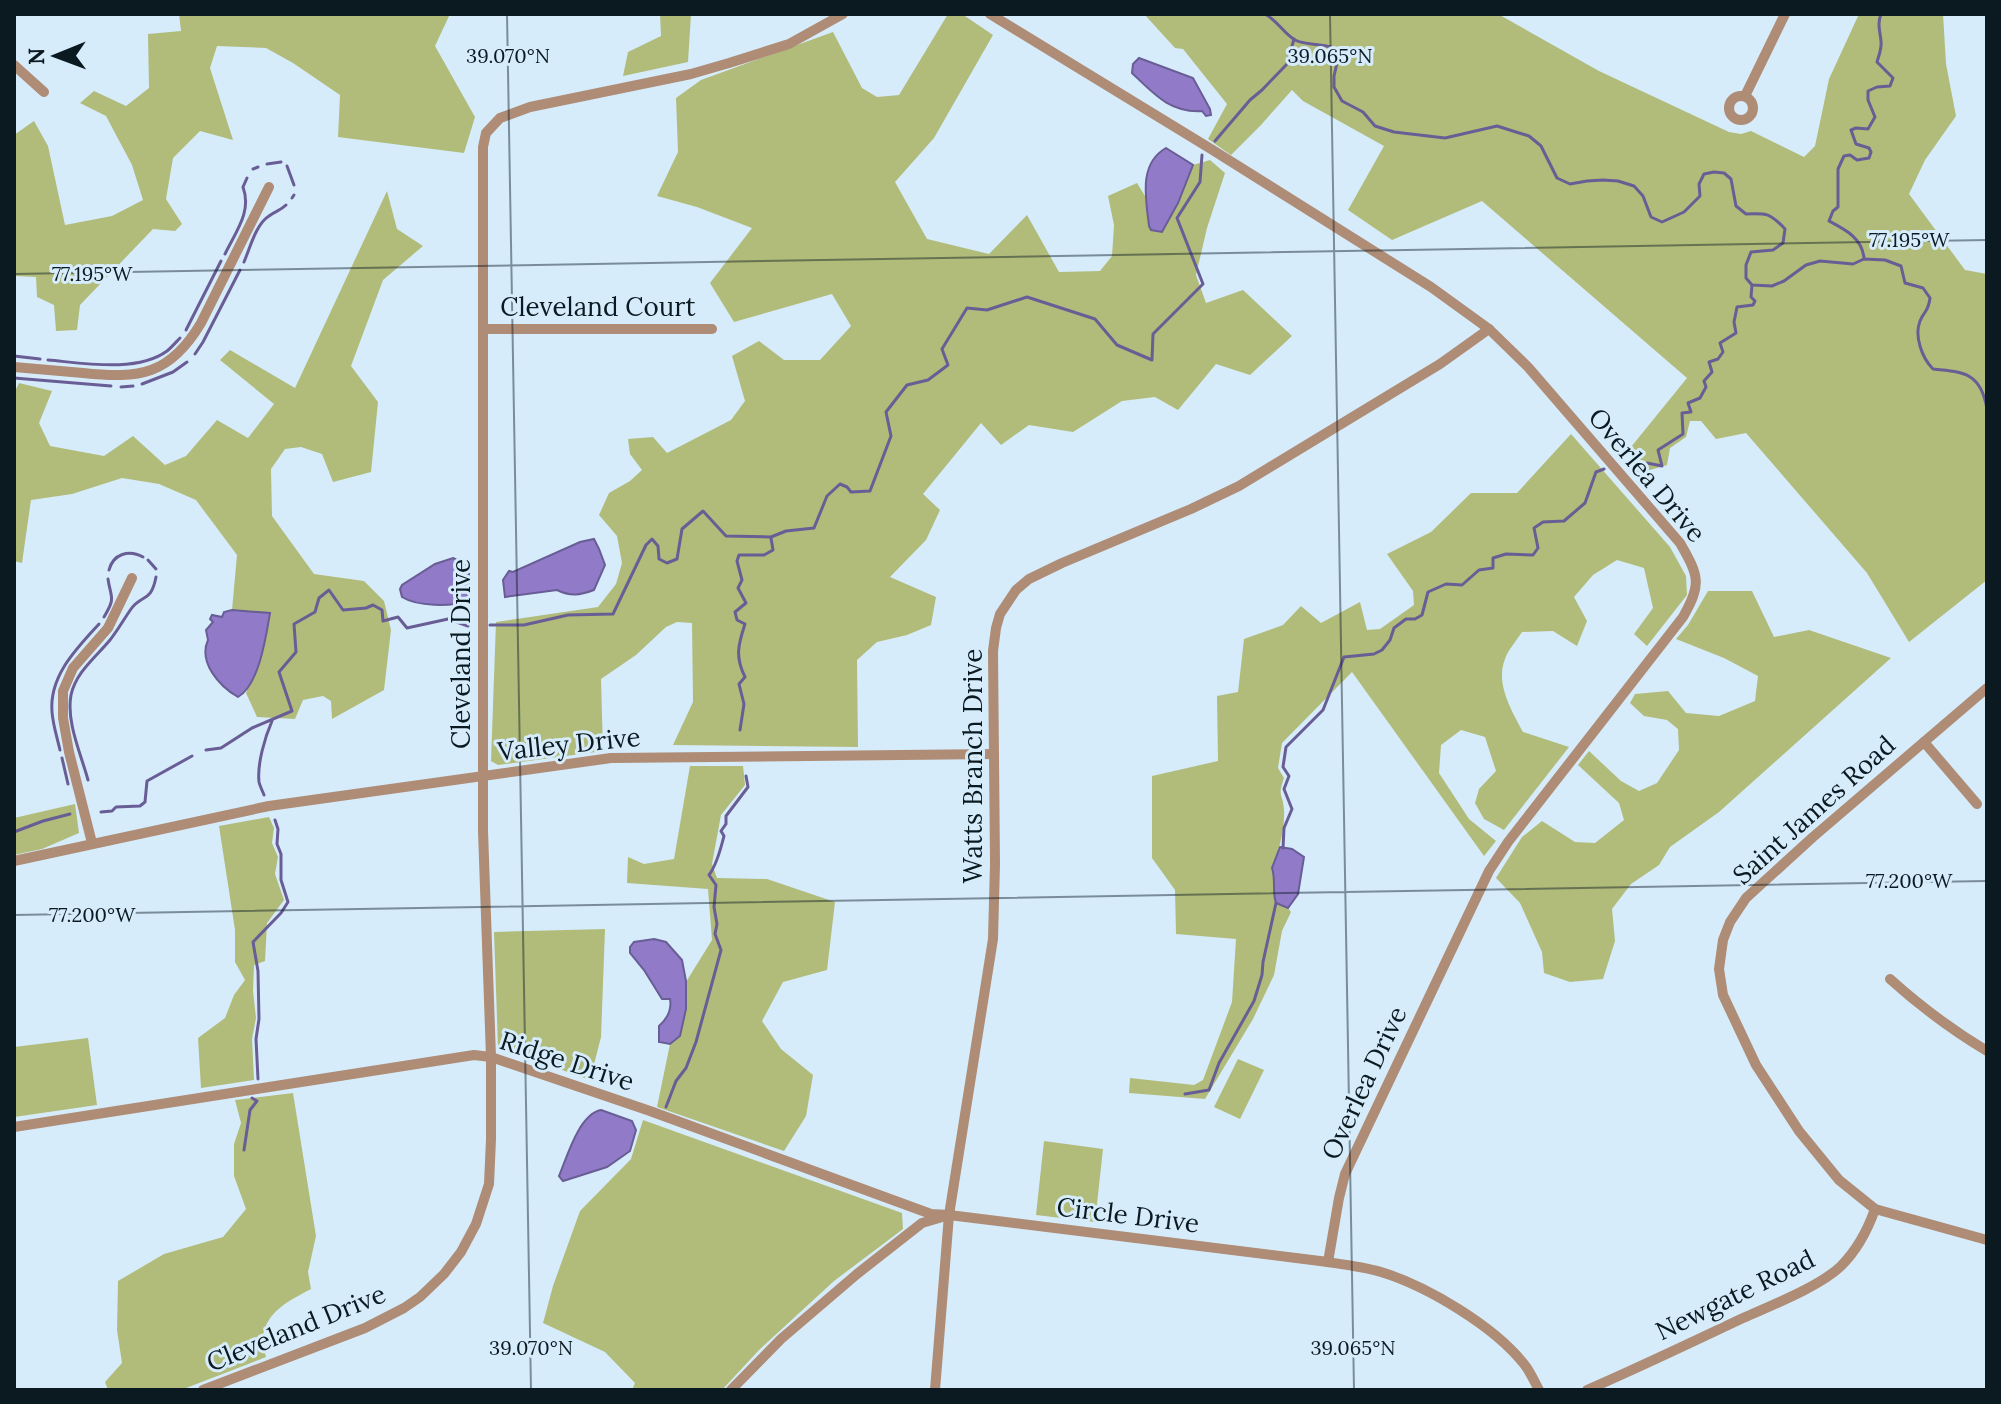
<svg xmlns="http://www.w3.org/2000/svg" width="2001" height="1404" font-family="Lora,serif">
  <style>
    .green { fill: #b1bc7a }
    .water { fill: #917ac8; stroke: #695d96; stroke-width: 2 }
    .lines { fill: none; stroke-linecap: round; stroke-linejoin: round }
    .stream { stroke: #695d96; stroke-width: 3 }
    .minor { stroke: #ae8c75; stroke-width: 10 }
    .ticks { fill: none; stroke: #0b1921; stroke-width: 2; stroke-opacity: 0.45 }
    .labels { text-anchor: middle; stroke-width: 6; stroke-linejoin: round; paint-order: stroke }
    .street-label { font-size: 26px; fill: #0b1921; stroke: #d6ecfb }
    .ticks-label { font-size: 20px; text-anchor: middle; fill: #0b1921; stroke: #d6ecfb; stroke-width: 6; stroke-linejoin: round; paint-order: stroke }
  </style>
  <rect width="100%" height="100%" fill="#d6ecfb"/>
  <g class="green">
    <polygon points="179,14 450,14 435,46 475,117 464,153 338,137 340,95 293,63 266,48 217,46 210,68 233,140 200,131 173,158 166,199 182,224 175,231 153,229 80,305 77,330 56,331 54,305 37,297 36,277 14,276 14,135 34,121 48,146 65,225 112,216 143,200 132,165 106,116 80,103 94,91 126,106 149,88 148,34 181,31"/>
    <polygon points="660,14 691,14 688,62 623,76 628,52 661,36"/>
    <polygon points="948,14 962,14 993,35 934,138 895,182 927,239 989,254 1027,215 1059,272 1100,271 1112,256 1114,225 1108,196 1137,183 1145,196 1149,226 1178,203 1193,165 1210,160 1225,173 1207,228 1196,275 1206,303 1243,290 1292,336 1250,375 1216,364 1178,410 1155,397 1122,401 1073,432 1029,425 1001,445 981,423 923,494 940,510 926,540 890,577 936,597 931,625 907,635 877,642 857,660 858,747 673,745 693,702 692,623 677,622 666,627 636,655 601,679 603,751 498,765 491,761 496,622 598,607 616,584 622,563 617,536 599,515 609,493 630,481 642,470 630,454 628,439 653,437 667,453 731,420 745,401 732,356 759,341 784,360 820,360 851,326 832,294 734,322 710,283 752,228 697,207 657,196 678,152 676,98 701,80 833,32 862,88 877,97 899,95"/>
    <polygon points="1144,14 1498,14 1599,71 1729,132 1741,134 1751,131 1804,157 1815,146 1829,79 1859,14 1943,14 1946,64 1956,116 1925,160 1909,194 1965,270 1987,274 1987,580 1909,642 1867,573 1746,433 1716,439 1701,421 1690,421 1686,437 1670,448 1667,465 1633,475 1631,447 1687,378 1482,201 1392,240 1348,210 1384,146 1303,101 1292,90 1261,125 1231,155 1208,139 1227,104 1183,49 1175,48"/>
    <polygon points="387,191 397,229 423,246 383,280 351,366 378,402 371,472 333,482 322,454 301,447 285,449 271,469 272,516 314,574 364,581 384,601 391,630 384,690 332,719 331,701 323,696 303,700 295,719 257,717 246,693 263,652 270,613 232,610 237,555 196,500 159,484 122,478 72,494 31,500 22,563 14,561 14,393 19,383 52,391 39,423 50,446 104,456 133,436 165,465 186,456 217,420 248,438 274,404 220,360 230,350 295,388"/>
    <path d="M1571 434 1670 547 1686 576 1687 595 1647 646 1634 634 1653 608 1644 568 1617 560 1593 575 1574 597 1587 621 1577 646 1553 631 1522 632C1517 640 1508 650 1505 659 1495 684 1512 711 1523 732L1569 747 1504 830 1484 819 1475 803 1479 789 1496 771 1485 737 1461 730 1441 745 1439 773 1469 819 1496 841 1484 856 1352 672 1282 743 1278 768 1284 778C1277 798 1283 793 1284 810 1285 830 1279 850 1272 868L1275 876 1276 903 1288 908 1291 912 1282 931 1274 975 1253 1019 1205 1099 1129 1093 1130 1078 1194 1085 1203 1080 1232 1002 1236 939 1176 934 1175 890 1152 858V776L1218 761 1217 696 1238 692 1244 639 1283 625 1301 606 1321 623 1360 602 1367 630 1380 629 1414 605 1413 591 1387 554 1431 532 1471 493H1517Z"/>
    <polygon points="1708,591 1752,591 1774,637 1809,630 1891,658 1719,812 1670,847 1659,865 1631,884 1612,909 1615,941 1603,979 1570,982 1544,973 1542,952 1520,903 1496,878 1522,837 1542,821 1575,842 1595,843 1624,820 1619,803 1578,765 1589,751 1621,781 1639,791 1657,783 1679,750 1678,729 1667,720 1644,716 1630,703 1635,694 1668,691 1686,713 1719,716 1755,701 1758,676 1724,658 1676,639 1688,625"/>
    <polygon points="690,766 743,766 745,785 721,815 712,864 717,878 767,879 835,902 827,970 783,982 762,1021 781,1049 813,1075 806,1116 784,1151 657,1107 670,1044 680,1036 686,1009 686,982 712,940 708,889 627,883 628,857 644,864 674,859"/>
    <polygon points="75,804 79,833 42,849 14,855 14,818"/>
    <polygon points="269,817 274,828 272,843 278,857 275,874 284,900 267,923 265,961 254,965 253,991 256,1018 252,1039 254,1080 201,1088 198,1038 225,1018 234,995 245,980 235,962 235,930 219,826"/>
    <polygon points="605,929 601,1037 590,1080 498,1047 494,932"/>
    <polygon points="88,1038 97,1105 14,1117 14,1047"/>
    <polygon points="1238,1059 1264,1070 1240,1119 1214,1107"/>
    <path d="M293 1093 316 1236 308 1272 311 1289C290 1300 265 1312 263 1338 262 1344 265 1352 266 1357L181 1390H108L105 1382 122 1363 117 1330 118 1281 164 1254 223 1237 246 1209 234 1176V1144L241 1123 235 1100Z"/>
    <polygon points="643,1120 902,1213 903,1229 834,1281 759,1350 722,1390 632,1390 635,1383 605,1352 543,1323 553,1286 580,1211 631,1159"/>
    <polygon points="1044,1141 1103,1149 1095,1222 1036,1215"/>
  </g>
  <g class="water">
    <path d="M1139 58 1193 78 1210 109 1211 115 1206 116 1202 111C1170 113 1154 94 1132 73L1133 64Z"/>
    <path d="M1166 148 1193 165 1178 203 1162 232 1151 230 1149 226C1146 199 1138 164 1166 148Z"/>
    <path d="M594 539 599 549 605 565 594 590C580 595 571 597 557 590L505 597 503 580 509 571 513 572 580 542Z"/>
    <path d="M453 558 464 563 469 574 467 602C450 606 418 607 402 597L400 589 402 585 435 564Z"/>
    <path d="M232 610 270 613C266 637 259 685 238 697 219 686 198 662 208 640L206 630 213 622 210 619 212 615 222 617 224 612Z"/>
    <path d="M1280 847 1292 849 1304 857 1298 894 1288 908 1276 903C1272 892 1276 880 1272 868Z"/>
    <path d="M654 939 666 942 682 960 686 981V1009L680 1036 670 1044 659 1042V1026C668 1018 672 1010 670 999H662L644 970 630 953V947L634 942Z"/>
    <path d="M601 1110 632 1121 636 1130 630 1151 607 1167 563 1181 559 1176C567 1157 579 1114 601 1110Z"/>
  </g>
  <g class="lines">
    <g class="stream">
      <path d="M1265 14C1278 21 1283 33 1295 40 1307 46 1321 43 1334 48L1337 63 1334 76V87L1342 101 1363 112 1375 126 1394 132 1445 138 1497 126 1529 136 1541 146 1557 178 1570 184 1587 181 1603 180 1618 181 1634 186 1643 196 1651 217 1662 222 1684 212 1700 196 1699 184 1704 174 1714 172 1724 173 1731 179 1736 206 1746 214C1767 213 1770 213 1785 229L1783 243 1773 250 1751 252 1746 265V278L1752 285 1772 286 1784 281 1806 265 1820 261 1853 264 1864 259 1885 260 1901 266 1905 283 1923 288 1930 298C1928 313 1925 309 1920 321 1914 336 1922 358 1933 369 1966 372 1981 374 1987 409"/>
      <polyline points="1215,141 1250,100 1262,90 1287,64 1294,39"/>
      <polyline points="267,164 281,162"/>
      <polyline points="287,166 294,185"/>
      <polyline points="253,169 258,167"/>
      <polyline points="292,198 294,195"/>
      <path d="M225 254C236 231 252 212 243 187L247 178"/>
      <path d="M1864 258C1862 238 1846 230 1829 221L1833 211 1838 207V169L1844 156 1850 155 1857 160 1869 158 1871 152 1869 148 1856 144 1851 130 1856 128 1868 129 1875 117 1868 100V91L1877 87 1890 86 1893 78 1877 62C1879 55 1882 48 1881 41 1880 31 1877 24 1881 14"/>
      <path d="M244 262C250 248 256 224 269 216 275 211 280 211 286 205"/>
      <polyline points="186,330 221,261"/>
      <polyline points="195,354 203,342 240,270"/>
      <polyline points="14,356 40,359"/>
      <path d="M48 360C83 363 137 373 167 351 172 347 176 342 180 338"/>
      <polyline points="14,378 111,386"/>
      <polyline points="142,384 173,372 187,362"/>
      <polyline points="121,387 133,386"/>
      <polyline points="1633,470 1647,463 1662,466 1658,450 1683,434 1682,413 1691,412 1688,403 1700,398 1706,387 1704,381 1712,372 1709,362 1718,359 1723,352 1720,343 1736,333 1734,322 1737,307 1753,305 1755,301 1751,297 1752,285"/>
      <polyline points="148,560 156,569"/>
      <path d="M109 570C113 554 129 549 143 557"/>
      <path d="M104 617C116 597 111 599 108 579"/>
      <polyline points="490,625 524,625 568,615 613,614 646,545 652,539 658,546 659,559 667,563 677,559 682,529 703,511 726,536 771,537 786,531 814,528 827,496 840,484 847,487 851,492 870,491 891,436 886,412 907,385 928,380 948,365 942,349 967,308 987,310 1027,297 1095,319 1117,345 1152,360 1153,334 1203,284 1177,218 1200,182 1202,155"/>
      <path d="M740 730 744 704 739 684 745 677C735 657 738 645 745 624L737 620 735 612 746 603 738 588 742 580 737 561 739 555H764L773 550 771 538"/>
      <path d="M60 750C57 737 53 725 52 712 49 676 76 649 99 624"/>
      <polyline points="206,750 221,748 252,728 292,711 279,672 296,652 294,624 315,612 319,598 329,590 343,610 366,608 373,605 382,610 383,621 398,617 407,628 448,619 468,626"/>
      <polyline points="62,758 68,784"/>
      <path d="M88 780C81 754 66 722 71 695 76 672 96 657 110 640 118 630 124 619 131 609 142 594 151 603 156 577"/>
      <path d="M264 795C262 790 260 786 259 782 257 764 265 737 272 721"/>
      <polyline points="101,812 112,811 116,807 140,806 145,802 147,781 192,756"/>
      <polyline points="14,832 43,821 70,814"/>
      <polyline points="1283,848 1284,828 1292,809 1284,789 1289,776 1283,767 1286,747 1323,710 1344,657 1374,654 1382,650 1390,640 1394,628 1406,619 1415,619 1422,615 1428,592 1446,584 1462,585 1479,570 1493,568 1493,558 1506,554 1533,555 1538,548 1534,528 1543,522 1564,521 1585,503 1596,472 1604,469"/>
      <polyline points="258,1079 256,1039 259,1019 258,971 253,942 281,913 288,902 281,880 281,854 277,844 278,829 275,820"/>
      <polyline points="1185,1094 1209,1090 1219,1063 1254,1001 1262,975 1263,962 1276,903"/>
      <path d="M666 1107 676 1081 686 1068 696 1042 721 950 715 934 717 924 714 907 716 885 709 875C716 866 721 848 724 836L721 831 726 824V816L748 787 746 776"/>
      <polyline points="244,1150 250,1110 257,1101 252,1098"/>
    </g>
    <g class="minor">
      <path d="M990 14 1211 149 1431 287 1489 329 1528 367 1680 543C1699 576 1702 584 1683 617L1508 842 1489 871 1345 1174 1339 1198 1328 1262"/>
      <polyline points="14,65 44,92"/>
      <circle cx="1741" cy="108" r="12"/>
      <polyline points="1745,96 1785,14"/>
      <polyline points="484,329 712,329"/>
      <path d="M14 367C37 369 60 371 83 373 140 379 170 375 201 323L269 187"/>
      <polyline points="1987,688 1813,837 1746,898 1730,922 1723,940 1719,969 1723,995 1756,1065 1799,1131 1839,1180 1875,1209 1987,1240"/>
      <polyline points="1924,742 1977,804"/>
      <polyline points="92,843 69,752 63,718 63,691 73,668 108,628 132,578"/>
      <polyline points="14,861 269,806 611,758 994,754"/>
      <path d="M1890 979C1920 1006 1952 1030 1987 1051"/>
      <polyline points="14,1127 474,1055 491,1057 650,1111 931,1214 949,1215"/>
      <polyline points="203,1390 365,1328 404,1308 420,1297 444,1274 461,1252 476,1224 489,1184 491,1139 491,1057 483,831 483,147 486,133 500,118 530,107 691,74 729,63 789,44 843,14"/>
      <path d="M731 1390 781 1339 857 1274 922 1223 949 1215 1320 1261C1340 1264 1361 1266 1381 1272 1427 1286 1494 1326 1524 1364 1530 1371 1534 1381 1539 1390"/>
      <polyline points="935,1390 949,1215 993,939 995,864 993,651 996,628 1000,614 1016,590 1029,579 1062,563 1191,509 1239,486 1440,364 1489,329"/>
      <path d="M1587 1390C1640 1367 1692 1342 1743 1318 1772 1305 1819 1287 1841 1266 1856 1251 1868 1229 1875 1209"/>
    </g>
  </g>
  <path class="ticks" d="M507 14 531 1390M1330 14 1354 1390M14 274 1987 240M14 915 1987 881"/>
  <g class="labels">
    <g class="street-label">
      <text x="598" y="316">Cleveland Court</text>
      <text transform="translate(1647 475) rotate(50)" y="9">Overlea Drive</text>
      <text transform="translate(461 654) rotate(-90)" y="9">Cleveland Drive</text>
      <text transform="translate(569 744) rotate(-6)" y="9">Valley Drive</text>
      <text transform="translate(973 766) rotate(-90)" y="9">Watts Branch Drive</text>
      <text transform="translate(1814 810) rotate(-42)" y="9">Saint James Road</text>
      <text transform="translate(567 1061) rotate(18)" y="9">Ridge Drive</text>
      <text transform="translate(1364 1083) rotate(-65)" y="9">Overlea Drive</text>
      <text transform="translate(1128 1215) rotate(7)" y="9">Circle Drive</text>
      <text transform="translate(1735 1295) rotate(-26)" y="9">Newgate Road</text>
      <text transform="translate(296 1328) rotate(-22)" y="9">Cleveland Drive</text>
    </g>
  </g>
  <g class="ticks-label">
    <text x="508" y="63">39.070°N</text>
    <text x="1330" y="63">39.065°N</text>
    <text x="1909" y="247">77.195°W</text>
    <text x="92" y="281">77.195°W</text>
    <text x="1909" y="888">77.200°W</text>
    <text x="92" y="922">77.200°W</text>
    <text x="531" y="1355">39.070°N</text>
    <text x="1353" y="1355">39.065°N</text>
  </g>
  <rect width="2001" height="1404" fill="none" stroke="#0b1921" stroke-width="32"/>
  <g transform="translate(56 56) rotate(269)" stroke="#d6ecfb" stroke-width="6" paint-order="stroke">
  <path d="M0-6L14 30L0 20L-14 30Z" fill="#0b1921"/>
  <text y="-12" font-size="22" font-weight="bold" text-anchor="middle" fill="#0b1921">N</text>
  </g>
</svg>
